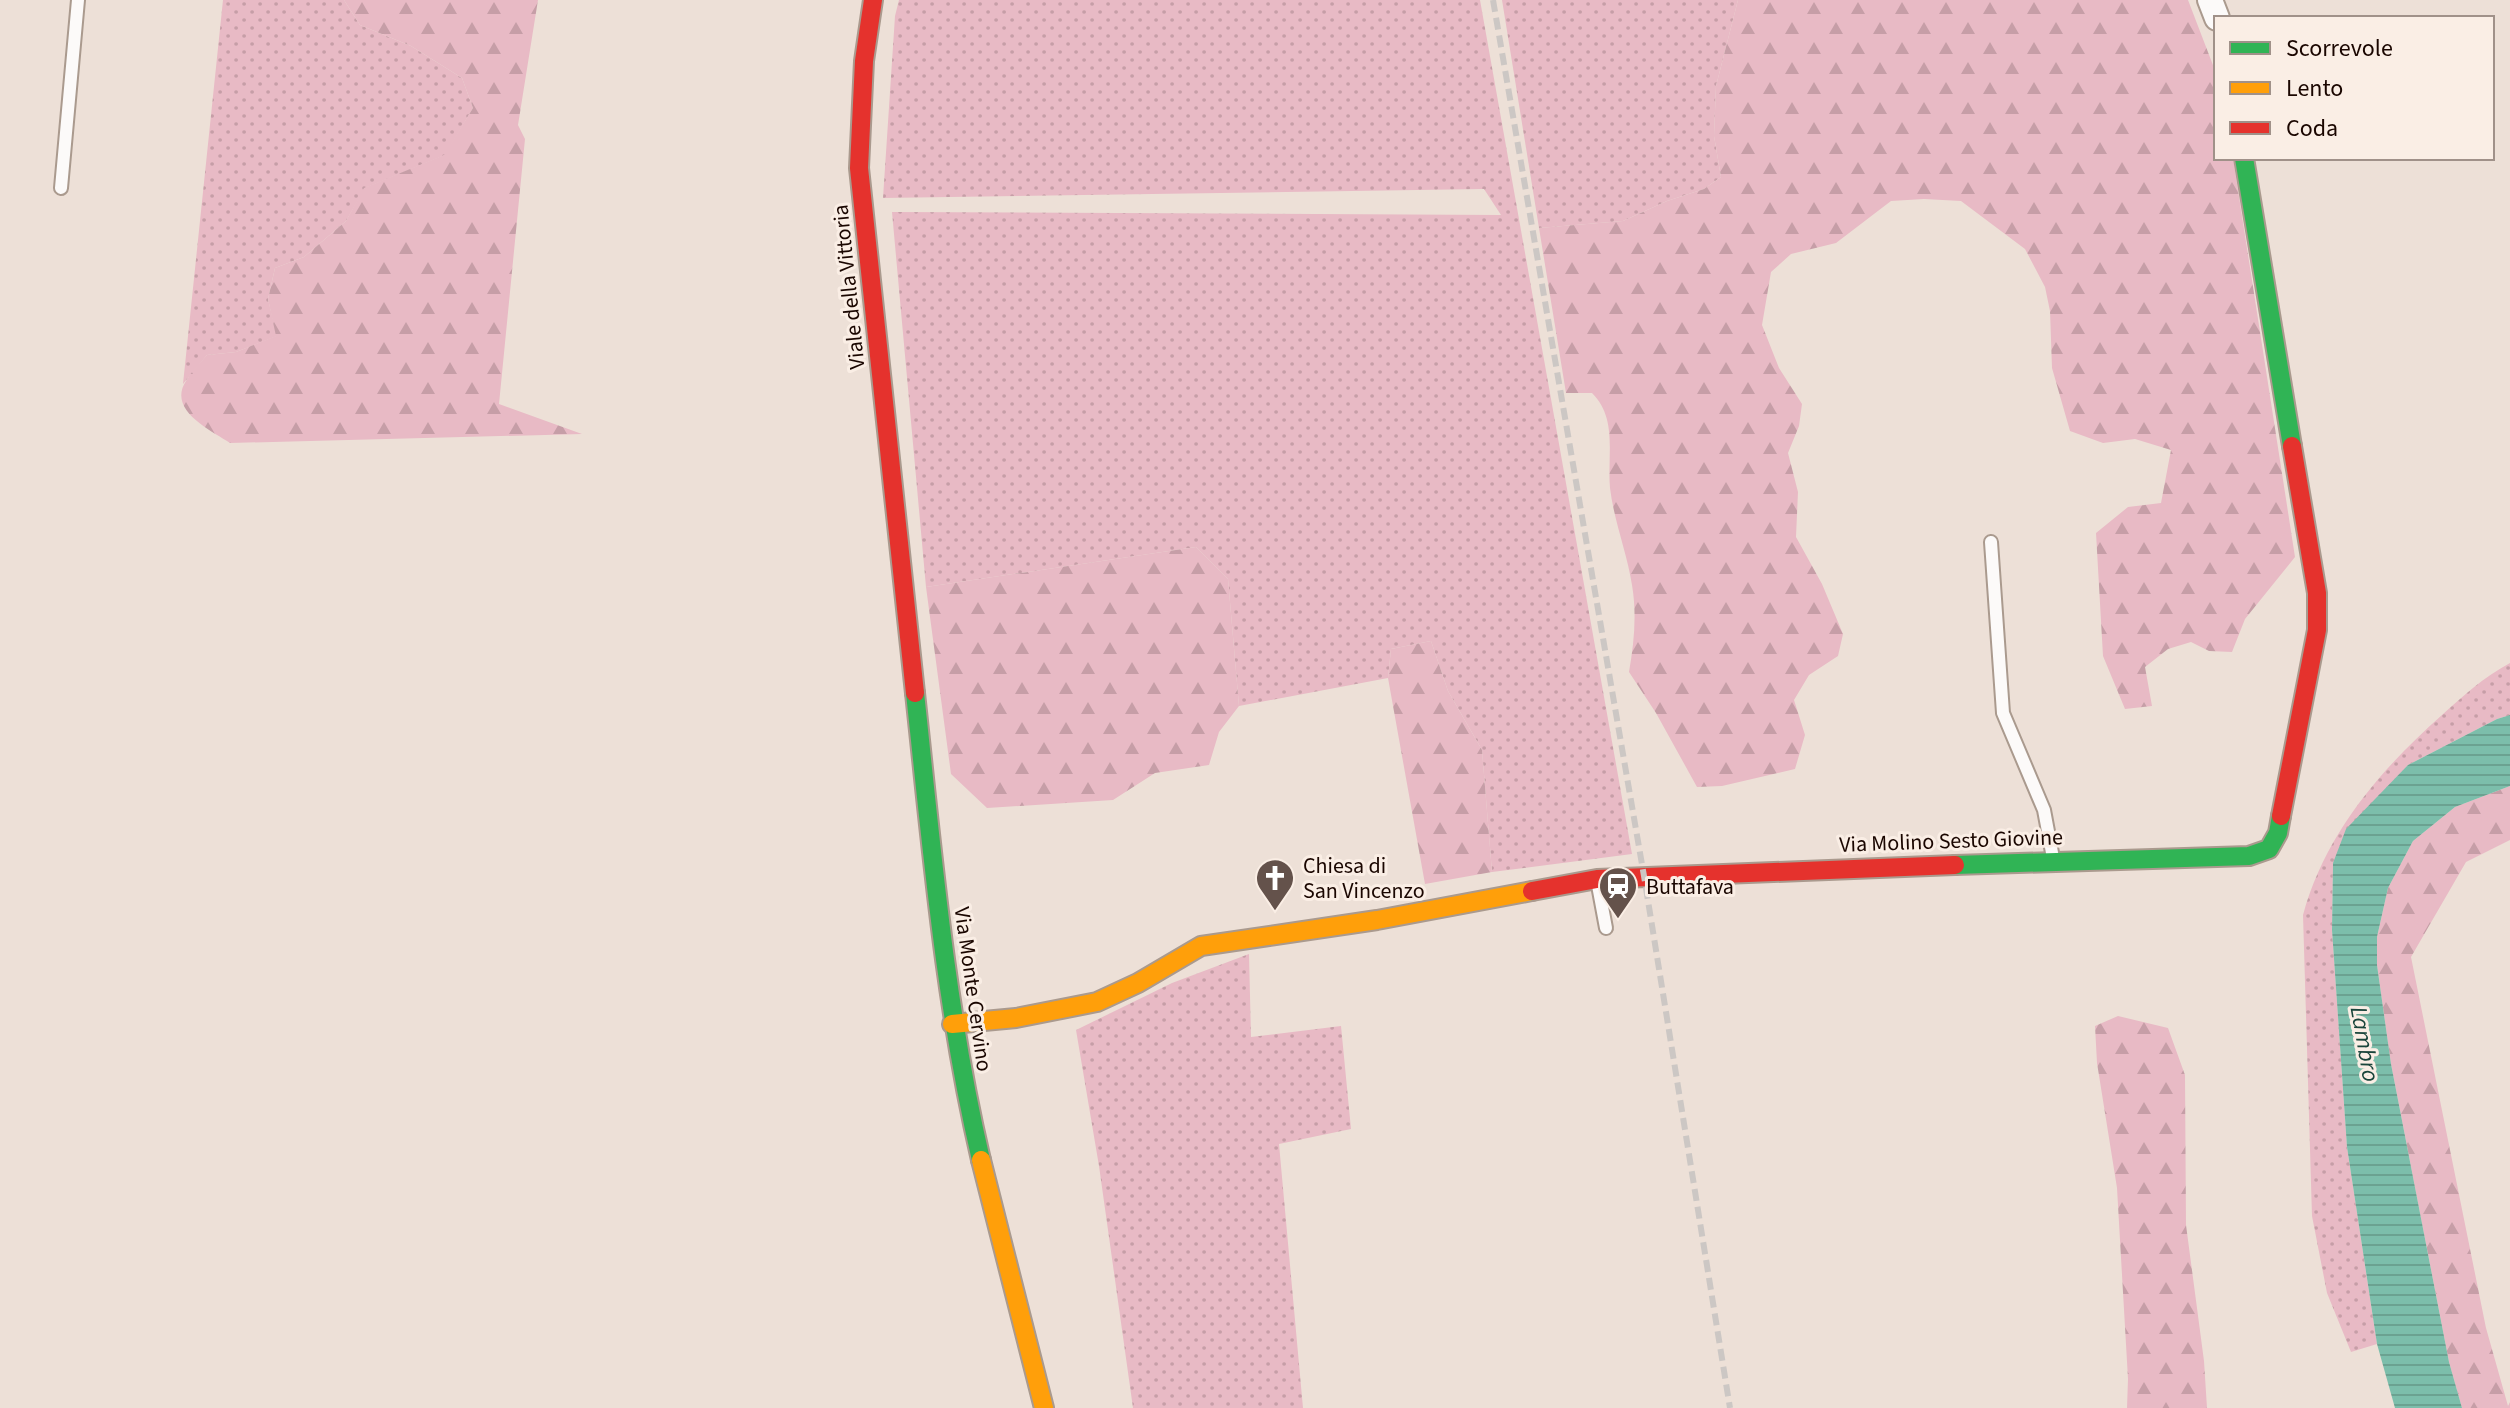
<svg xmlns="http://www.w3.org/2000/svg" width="2510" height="1408" font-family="'Source Sans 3',sans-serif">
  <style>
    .grass { fill: url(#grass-dots) }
    .forest { fill: url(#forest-firs) }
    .water { fill: url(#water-rules) }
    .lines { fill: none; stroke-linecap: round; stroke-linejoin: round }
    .lane-casing { stroke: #aa9a8e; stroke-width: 16 }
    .street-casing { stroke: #aa9a8e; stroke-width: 28 }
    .fast-casing { stroke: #aa9a8e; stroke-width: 22 }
    .slow-casing { stroke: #aa9a8e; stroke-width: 22 }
    .jam-casing { stroke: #aa9a8e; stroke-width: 22 }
    .lane { stroke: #fcfaf9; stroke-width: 12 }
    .street { stroke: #fcfaf9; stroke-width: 24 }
    .fast { stroke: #30b455; stroke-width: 18 }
    .slow { stroke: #ff9f0a; stroke-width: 18 }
    .jam { stroke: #e5322d; stroke-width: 18 }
    .rail { stroke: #ccc7c4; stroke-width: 6; stroke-dasharray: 12 6; stroke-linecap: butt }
    .labels { text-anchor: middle; stroke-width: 6; stroke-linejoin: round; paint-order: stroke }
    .street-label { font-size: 22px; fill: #1a0600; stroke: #faeee5 }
    .poi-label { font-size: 22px; fill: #1a0600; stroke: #faeee5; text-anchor: start }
    .water-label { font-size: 24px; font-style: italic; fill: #19453b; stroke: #faeee5 }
  </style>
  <defs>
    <pattern id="grass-dots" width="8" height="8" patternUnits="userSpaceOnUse" patternTransform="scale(2)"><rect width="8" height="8" fill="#e8bac5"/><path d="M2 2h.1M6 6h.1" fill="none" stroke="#c69ea7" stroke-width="1.8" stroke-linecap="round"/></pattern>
    <pattern id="forest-firs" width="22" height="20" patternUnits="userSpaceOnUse" patternTransform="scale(2)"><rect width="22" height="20" fill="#e8bac5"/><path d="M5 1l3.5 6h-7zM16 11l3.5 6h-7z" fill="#c69ea7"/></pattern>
    <pattern id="water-rules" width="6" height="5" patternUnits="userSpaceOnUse" patternTransform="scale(2)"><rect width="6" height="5" fill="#7cbeab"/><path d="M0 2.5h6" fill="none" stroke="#6ba291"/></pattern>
  </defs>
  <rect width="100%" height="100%" fill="#ede0d7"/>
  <g class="grass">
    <polygon points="223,0 344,0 360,25 411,46 462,78 473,108 445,155 365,188 346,221 304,257 275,268 268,299 277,336 236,352 207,355 183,384"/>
    <polygon points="899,0 1480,0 1632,854 1492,872 1482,750 1448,691 1431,641 1391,649 1388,678 1239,706 1228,579 1196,547 926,587 892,212 1501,215 1484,189 883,198 895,16"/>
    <polygon points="1502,0 1738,0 1716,86 1714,136 1721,177 1704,189 1667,201 1623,221 1539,228"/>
    <path d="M2510 663V715L2497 719 2408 765 2333 863 2332 930 2347 1147 2377 1344 2351 1352 2327 1293 2312 1216 2303 915C2325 834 2380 770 2442 715 2464 695 2484 677 2510 663Z"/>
    <polygon points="1249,954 1251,1037 1341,1026 1351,1129 1279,1144 1303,1408 1133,1408 1099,1166 1076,1030 1172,983"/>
  </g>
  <g class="forest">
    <path d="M344 0H538L518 125 525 139 499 404 582 434 230 443C210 430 167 410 186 381 191 372 200 363 207 355L236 352 276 336 268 299 275 268 304 257 346 221 364 188 444 155 473 108 462 78 411 46 360 25Z"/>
    <path d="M1738 0H2188L2216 73V158H2233L2295 557 2245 619 2232 652 2209 651 2191 642 2168 649 2145 667 2152 706 2125 709 2103 656 2096 533 2128 507 2161 503 2171 450 2135 439 2103 443 2070 431 2052 368 2050 311 2045 287 2025 249 1961 201 1924 199 1891 201 1836 243 1791 254 1771 272 1762 325 1779 368 1802 404 1799 426 1788 453 1798 492 1796 537 1822 584 1843 634 1838 656 1809 675 1794 700 1805 735 1795 769 1722 786 1697 787 1656 713 1629 672C1634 643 1637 615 1632 585 1627 553 1614 521 1610 488 1607 455 1618 419 1592 393H1566L1539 228 1623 221 1667 201 1704 189 1721 177 1714 136 1716 86Z"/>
    <polygon points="1196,547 1228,579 1239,706 1219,732 1209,765 1155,773 1113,800 987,808 951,774 926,587"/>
    <polygon points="1431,641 1448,691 1482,750 1492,872 1425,884 1388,678 1391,649"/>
    <polygon points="2510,786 2510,840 2466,862 2411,957 2486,1328 2508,1406 2510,1402 2510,1408 2462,1408 2449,1362 2391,1064 2377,965 2377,937 2388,888 2413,841 2455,807"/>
    <polygon points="2118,1016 2168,1028 2185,1075 2186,1225 2204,1361 2207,1408 2127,1408 2128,1379 2117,1188 2097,1063 2095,1026"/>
  </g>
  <polygon class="water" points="2510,715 2510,786 2455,807 2413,841 2388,888 2377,937 2377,965 2391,1064 2449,1362 2462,1408 2395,1408 2377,1344 2347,1147 2332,930 2333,863 2346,829 2408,765 2497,719"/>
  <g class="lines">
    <defs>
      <g id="lane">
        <polyline points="61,188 78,0"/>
        <polyline points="1991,542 2003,713 2044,810 2053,858"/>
        <polyline points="1597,880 1606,928"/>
      </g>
      <polyline id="street" points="2210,0 2217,18"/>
      <g id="fast">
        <polyline points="2244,158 2292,446"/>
        <path d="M915 693C932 850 945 1006 981 1160"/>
        <polyline points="1955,865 2249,856 2269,849 2278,833 2281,816"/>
      </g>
      <g id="slow">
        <polyline points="952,1024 1016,1018 1097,1002 1138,983 1201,946 1377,920 1532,891"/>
        <polyline points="981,1160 1044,1408"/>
      </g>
      <g id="jam">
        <polyline points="873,0 864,61 859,168 915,693"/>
        <polyline points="2281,816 2317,630 2317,593 2292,446"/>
        <polyline points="1532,891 1597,879 1955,865"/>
      </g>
    </defs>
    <use href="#lane" class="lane-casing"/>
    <use href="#street" class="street-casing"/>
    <use href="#fast" class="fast-casing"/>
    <use href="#slow" class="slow-casing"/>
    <use href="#jam" class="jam-casing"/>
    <use href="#lane" class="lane"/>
    <use href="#street" class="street"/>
    <use href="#fast" class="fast"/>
    <use href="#slow" class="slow"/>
    <use href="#jam" class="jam"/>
    <polyline class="rail" points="1493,0 1644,876 1730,1408"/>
  </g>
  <defs>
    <symbol id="church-pin" viewBox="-11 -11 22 30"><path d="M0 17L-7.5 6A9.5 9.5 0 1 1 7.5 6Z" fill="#64524b" stroke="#faeee5"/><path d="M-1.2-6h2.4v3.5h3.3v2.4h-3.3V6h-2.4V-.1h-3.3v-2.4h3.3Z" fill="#fff"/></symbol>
    <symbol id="station-pin" viewBox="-11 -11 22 30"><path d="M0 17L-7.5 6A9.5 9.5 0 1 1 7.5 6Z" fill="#64524b" stroke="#faeee5"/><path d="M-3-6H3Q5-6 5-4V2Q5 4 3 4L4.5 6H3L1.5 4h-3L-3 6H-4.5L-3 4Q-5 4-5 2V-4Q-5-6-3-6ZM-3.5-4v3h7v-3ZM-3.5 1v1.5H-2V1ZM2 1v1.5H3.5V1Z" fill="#fff"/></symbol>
  </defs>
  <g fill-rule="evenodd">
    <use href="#church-pin" x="1253" y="856" width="44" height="60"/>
    <use href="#station-pin" x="1596" y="864" width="44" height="60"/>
  </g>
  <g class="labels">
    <g class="street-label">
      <text transform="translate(848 287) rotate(-96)" y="8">Viale della Vittoria</text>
      <text transform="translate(1951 840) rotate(-2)" y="8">Via Molino Sesto Giovine</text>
      <text transform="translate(974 989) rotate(82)" y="8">Via Monte Cervino</text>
    </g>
    <g class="poi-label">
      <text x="1303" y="873">Chiesa di<tspan x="1303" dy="25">San Vincenzo</tspan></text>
      <text x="1646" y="894">Buttafava</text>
    </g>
    <g class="water-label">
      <text transform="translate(2365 1044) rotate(80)" y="8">Lambro</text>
    </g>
  </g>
  <rect x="2214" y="16" width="280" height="144" fill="#faeee5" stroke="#a09189" stroke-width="2"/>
  <rect x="2230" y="42" width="40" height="12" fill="#30b455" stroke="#a09189" stroke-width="2"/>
  <text x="2286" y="56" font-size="24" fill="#1a0600">Scorrevole</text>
  <rect x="2230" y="82" width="40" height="12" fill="#ff9f0a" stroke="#a09189" stroke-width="2"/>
  <text x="2286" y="96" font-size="24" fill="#1a0600">Lento</text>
  <rect x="2230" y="122" width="40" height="12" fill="#e5322d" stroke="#a09189" stroke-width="2"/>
  <text x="2286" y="136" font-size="24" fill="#1a0600">Coda</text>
</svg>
